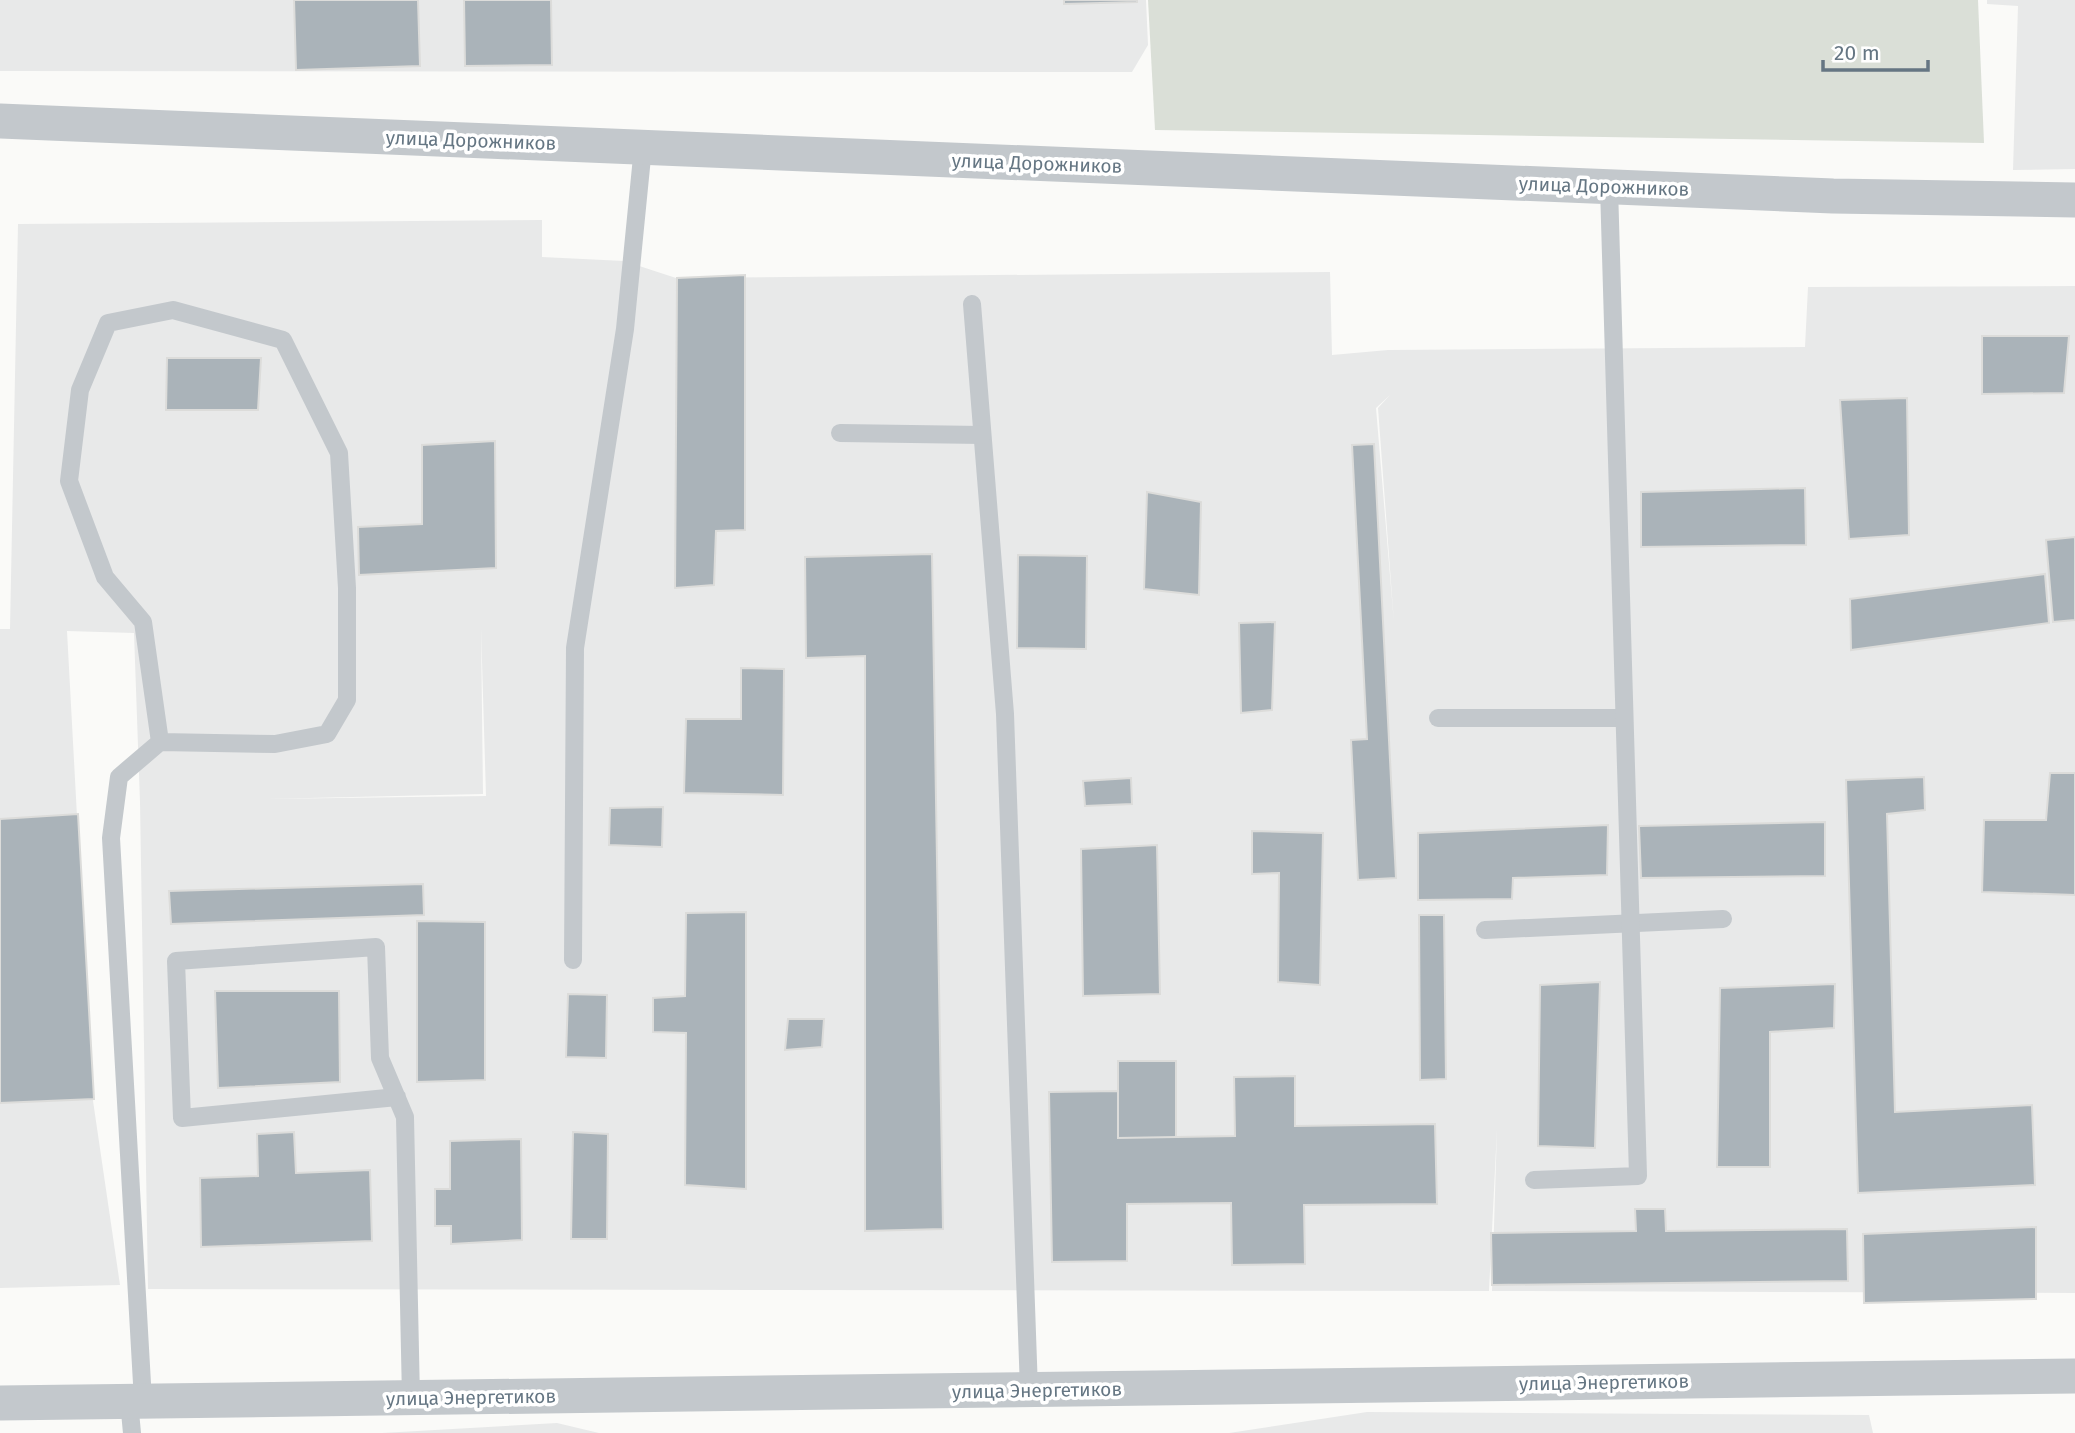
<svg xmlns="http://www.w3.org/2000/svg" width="2075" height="1433" font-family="'Fira Sans',sans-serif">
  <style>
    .built { fill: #e8e9e9; fill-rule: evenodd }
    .green { fill: #dadfd7 }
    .building { fill: #aab3b9; stroke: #dcdcda; stroke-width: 2 }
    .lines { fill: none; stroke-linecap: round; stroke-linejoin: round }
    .lane { stroke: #c3c8cc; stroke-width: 18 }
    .street { stroke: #c3c8cc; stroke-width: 35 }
    .labels { text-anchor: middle; stroke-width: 7; stroke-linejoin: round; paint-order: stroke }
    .street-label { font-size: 19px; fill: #657683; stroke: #fff }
  </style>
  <rect width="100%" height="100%" fill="#fafaf8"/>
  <g class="built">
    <polygon points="0,0 1146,0 1148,45 1132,72 0,71"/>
    <polygon points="1987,0 2075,0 2075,169 2013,170 2018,6 1987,4"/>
    <path d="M542 220V257L624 261 676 278 1330 272 1332 355 1388 350 1805 347 1808 287 2075 286V1293L1492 1291 1497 1129 1489 1291 148 1289 140 802 134 633 67 631 92 1094 120 1285 0 1288V629H10L18 224ZM1390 395 1378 408 1394 623 1376 408ZM481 628 486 796 265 799 483 794Z"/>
    <polygon points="1367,1412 1869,1415 1873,1433 1229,1433"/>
    <polygon points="557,1423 599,1433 382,1433"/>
  </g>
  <polygon class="green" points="1148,0 1978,0 1984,143 1155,130"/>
  <g class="building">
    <polygon points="294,0 418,0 420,66 296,70"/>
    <polygon points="464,0 551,0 552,65 465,66"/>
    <polygon points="1064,0 1137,0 1137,2 1064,4"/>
    <polygon points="745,275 745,530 716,531 714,585 675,588 677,278"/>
    <polygon points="1982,336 2069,336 2064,393 1982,394"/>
    <polygon points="167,358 261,358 258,410 166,410"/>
    <polygon points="1907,398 1909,535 1849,539 1840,400"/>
    <polygon points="495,441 496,568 359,575 358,527 422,524 422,445"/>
    <polygon points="1374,444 1396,878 1358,880 1351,740 1367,739 1352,445"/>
    <polygon points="1805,488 1806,545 1641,547 1641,492"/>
    <polygon points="1147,492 1201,502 1199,595 1144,589"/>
    <polygon points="2075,537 2075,620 2053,622 2046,540"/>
    <polygon points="932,554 943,1229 865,1231 865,656 806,658 805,557"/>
    <polygon points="1018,555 1087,556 1086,649 1017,648"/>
    <polygon points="2045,574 2049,623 1851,650 1850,599"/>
    <polygon points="1275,622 1272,710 1241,713 1239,623"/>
    <polygon points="741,668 784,669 783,795 684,793 686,719 741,719"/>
    <polygon points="2050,773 2075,773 2075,895 1982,892 1984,820 2046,820"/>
    <polygon points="1924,777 1925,810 1887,814 1895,1112 2032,1105 2035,1185 1858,1193 1846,780"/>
    <polygon points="1131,778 1132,804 1085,806 1083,781"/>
    <polygon points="663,807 662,847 609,845 610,808"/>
    <polygon points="78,814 94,1099 0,1103 0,819"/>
    <polygon points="1825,822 1825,876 1641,878 1639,826"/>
    <polygon points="1608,825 1607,875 1513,878 1512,899 1418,900 1418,833"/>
    <polygon points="1252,831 1323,833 1320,985 1278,982 1279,873 1252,874"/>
    <polygon points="1157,845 1160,994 1083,996 1081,849"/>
    <polygon points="423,884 424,915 171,924 169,891"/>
    <polygon points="746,912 746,1189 685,1185 686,1033 653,1032 653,998 685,996 686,913"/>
    <polygon points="1419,915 1444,915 1446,1079 1420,1080"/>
    <polygon points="417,921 485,922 485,1080 417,1082"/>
    <polygon points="1600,982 1595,1148 1538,1146 1540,985"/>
    <polygon points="1835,984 1834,1028 1770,1032 1770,1167 1717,1167 1720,988"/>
    <polygon points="215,991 339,991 340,1082 218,1088"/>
    <polygon points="568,994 607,995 606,1058 566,1057"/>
    <polygon points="788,1019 824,1019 822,1047 785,1050"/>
    <rect x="1118" y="1061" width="58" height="77"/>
    <polygon points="1295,1076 1295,1126 1435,1124 1437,1204 1304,1205 1305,1264 1232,1265 1231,1203 1127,1204 1127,1261 1052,1262 1049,1092 1118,1091 1118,1138 1235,1136 1234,1077"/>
    <polygon points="294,1132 296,1173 370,1170 372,1241 201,1247 200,1178 258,1176 257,1134"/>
    <polygon points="573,1132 608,1134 607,1239 571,1239"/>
    <polygon points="521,1139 522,1240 451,1244 451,1226 435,1226 435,1189 450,1189 450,1141"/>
    <polygon points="1635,1209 1665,1209 1666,1231 1847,1229 1848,1281 1492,1285 1491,1233 1636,1231"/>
    <polygon points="2036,1227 2036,1299 1864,1303 1863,1234"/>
  </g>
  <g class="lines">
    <g class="lane">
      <polyline points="972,304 1005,714 1029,1390"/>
      <polyline points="840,433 982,435"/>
      <polyline points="1438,718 1624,718"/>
      <polyline points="1485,930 1723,919"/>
      <polyline points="573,960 575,648 625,329 643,147"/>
      <polyline points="397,1097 182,1118 176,961 376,947 380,1058 405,1117 411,1398"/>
      <polyline points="1534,1180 1638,1176 1609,187"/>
      <polyline points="129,1401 132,1433"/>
      <polyline points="143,1401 111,838 119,777 160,742 275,744 327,734 347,700 347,588 339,453 283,340 173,310 108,323 80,390 69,481 105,577 143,622 160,742"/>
    </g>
    <g class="street">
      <polyline points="0,121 1833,196 2075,200"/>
      <polyline points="0,1403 2075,1376"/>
    </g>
  </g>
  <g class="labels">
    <g class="street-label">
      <text transform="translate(471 140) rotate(2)" y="7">улица Дорожников</text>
      <text transform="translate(1037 163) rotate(2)" y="7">улица Дорожников</text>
      <text transform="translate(1604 186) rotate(2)" y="7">улица Дорожников</text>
      <text transform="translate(1604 1382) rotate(-1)" y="7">улица Энергетиков</text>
      <text transform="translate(1037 1390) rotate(-1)" y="7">улица Энергетиков</text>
      <text transform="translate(471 1397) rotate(-1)" y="7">улица Энергетиков</text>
    </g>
  </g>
  <path d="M1823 60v10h105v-10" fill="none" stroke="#657683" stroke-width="3.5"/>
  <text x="1834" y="60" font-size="21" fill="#657683" stroke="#ffffff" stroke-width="5" paint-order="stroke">20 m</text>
</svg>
